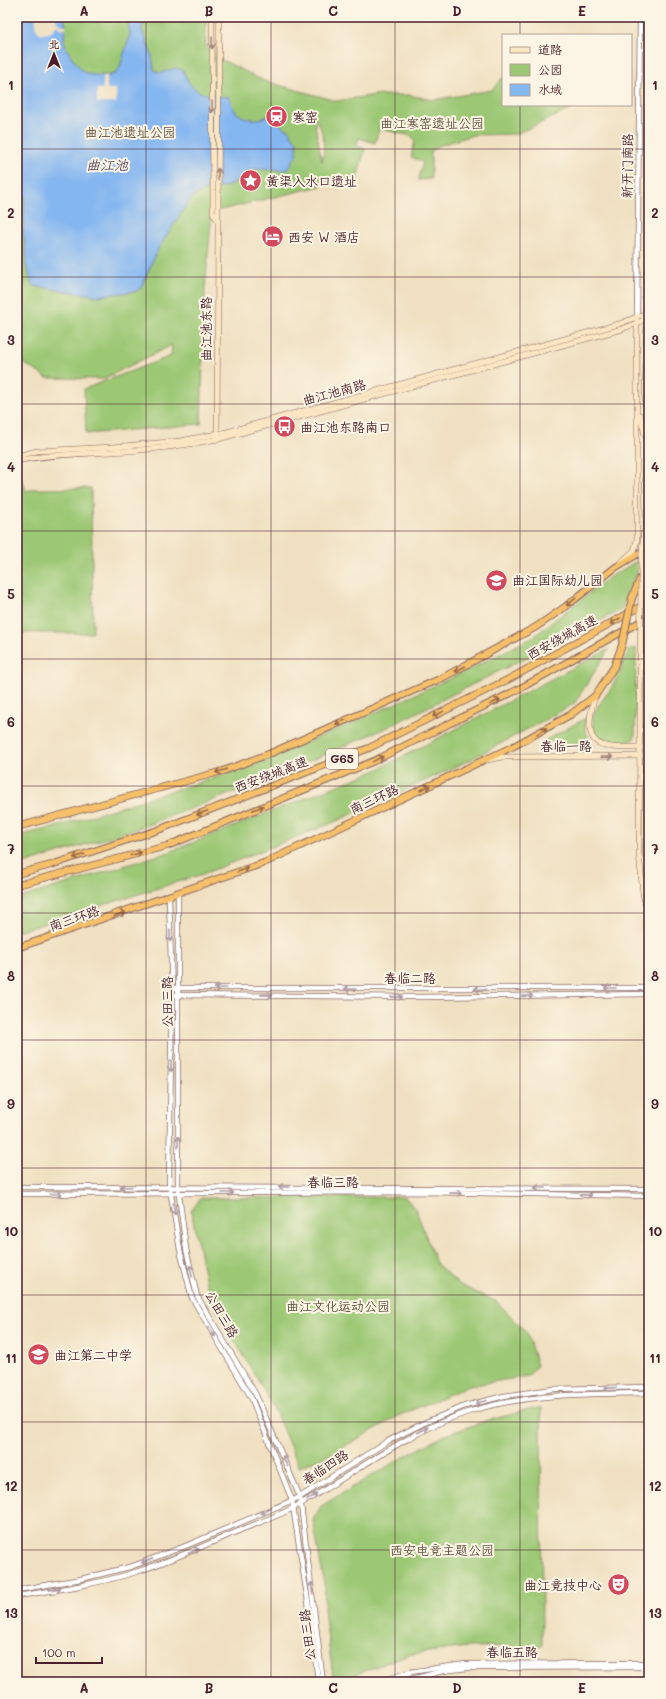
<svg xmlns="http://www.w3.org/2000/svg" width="666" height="1699" font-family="Mali,'LXGW WenKai TC',sans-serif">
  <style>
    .green { fill: #9cc875; stroke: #737450; fill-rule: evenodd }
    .water { fill: #84b6f0; stroke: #676a8e }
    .pier { fill: #f0e0c1 }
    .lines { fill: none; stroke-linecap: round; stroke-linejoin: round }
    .tertiary-casing { stroke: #846360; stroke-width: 6 }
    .secondary-casing { stroke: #846360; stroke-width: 6 }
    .trunk-casing { stroke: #846360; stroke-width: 8 }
    .motorway-casing { stroke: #846360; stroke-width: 8 }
    .tertiary { stroke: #fff; stroke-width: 4.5 }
    .secondary { stroke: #fbe6c4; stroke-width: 5 }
    .trunk { stroke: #f6c06b; stroke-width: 6 }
    .motorway { stroke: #f6c06b; stroke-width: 6 }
    .secondary-bridge-casing { stroke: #846360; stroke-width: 6; stroke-linecap: butt }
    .trunk-bridge-casing { stroke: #846360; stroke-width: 8; stroke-linecap: butt }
    .secondary-bridge { stroke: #fbe6c4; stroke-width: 5 }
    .trunk-bridge { stroke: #f6c06b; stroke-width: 6 }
    .oneway { stroke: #a28278 }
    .oneway2 { stroke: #976748 }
    .oneway3 { stroke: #ae9aa0 }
    .grid { fill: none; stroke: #4a1f2b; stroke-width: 1; stroke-opacity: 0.55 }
    .labels { text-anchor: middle; stroke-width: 4; stroke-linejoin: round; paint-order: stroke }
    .shield { fill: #fcf5e5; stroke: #7f5f63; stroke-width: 1 }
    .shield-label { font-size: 12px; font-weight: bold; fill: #4a1f2b }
    .poi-label { font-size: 13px; fill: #4a1f2b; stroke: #fcf5e5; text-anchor: start }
    .park-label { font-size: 13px; fill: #635241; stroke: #fcf5e5 }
    .street-label { font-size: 13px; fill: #4a1f2b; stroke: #fcf5e5 }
    .water-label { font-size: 14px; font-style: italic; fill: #5b4c66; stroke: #fcf5e5 }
    .neatline { fill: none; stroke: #4a1f2b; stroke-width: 1.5 }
    .grid-label { font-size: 13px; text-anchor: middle; font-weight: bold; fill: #4a1f2b }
  </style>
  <rect width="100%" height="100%" fill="#fcf5e5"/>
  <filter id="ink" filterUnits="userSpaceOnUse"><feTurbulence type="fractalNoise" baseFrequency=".025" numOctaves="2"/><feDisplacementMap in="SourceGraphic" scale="8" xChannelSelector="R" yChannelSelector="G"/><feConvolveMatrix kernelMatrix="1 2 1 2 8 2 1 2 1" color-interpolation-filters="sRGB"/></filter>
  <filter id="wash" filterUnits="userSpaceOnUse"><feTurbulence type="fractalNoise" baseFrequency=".012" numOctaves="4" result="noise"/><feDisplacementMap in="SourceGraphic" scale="16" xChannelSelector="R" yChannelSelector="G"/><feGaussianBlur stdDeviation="0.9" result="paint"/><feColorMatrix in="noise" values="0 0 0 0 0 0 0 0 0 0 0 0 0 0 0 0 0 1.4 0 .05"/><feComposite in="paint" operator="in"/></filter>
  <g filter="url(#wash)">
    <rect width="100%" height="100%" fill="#f0e0c1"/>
    <g class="green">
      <path d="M17 17H206V47L222 60 264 81 337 101 376 95H409L433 100 492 90 503 77V105H573L569 110 516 134 473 135 438 146 431 152V179L418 180 423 162 411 157 415 141 412 136 379 129 375 143 359 138 356 146 365 149 356 182 322 181 321 186 212 212 205 289 201 424 86 434 84 389 171 356 172 345 103 379 47 378 17 359ZM314 119C325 129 325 148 322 162Z"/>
      <polygon points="23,480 26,491 34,489 91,488 93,633 17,633 17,481"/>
      <polygon points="637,561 637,574 627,592 623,609 386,728 254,785 136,829 17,866 17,836 52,828 246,768 359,720 468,670 533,637 610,577"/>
      <path d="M636 648 635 734 634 739C624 745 607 743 597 739 584 712 603 704 614 683 620 673 623 662 628 651Z"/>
      <polygon points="609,649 574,704 470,760 332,823 203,874 17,932 17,899 169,852 379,769"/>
      <polygon points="586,718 585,731 591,743 546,744 544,742 544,741"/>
      <polygon points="405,1197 416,1210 436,1263 458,1284 497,1302 527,1333 537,1366 528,1376 469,1386 400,1415 331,1454 299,1467 272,1404 209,1297 191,1211 201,1198"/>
      <polygon points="541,1407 542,1646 467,1647 406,1655 344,1679 333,1676 324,1610 325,1589 313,1520 321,1506 393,1463 443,1436 485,1421"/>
    </g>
    <path class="water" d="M17 17H63C68 25 64 30 64 39 65 50 78 68 87 74L107 76 115 74 120 67 130 34 128 23 119 17H144L142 30 152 55 154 70 160 73 176 68 183 70C191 95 206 95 229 97 231 102 233 109 236 112 244 120 259 122 269 115 277 117 280 123 284 129H289L291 135 297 142V156L291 162 292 164 287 170 251 169 229 186 206 190 195 195 187 204 158 249 142 286 137 291 98 296 33 286 25 262 27 259 23 232 25 198 17 183Z"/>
    <g class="pier">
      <polygon points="36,17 56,17 56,21 62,25 66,25 66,29 61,29 57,25 50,33 40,34 35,27"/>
      <polygon points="103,76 107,76 107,89 116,89 116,103 97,103 97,89 103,89"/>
    </g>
  </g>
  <g filter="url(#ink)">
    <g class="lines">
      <defs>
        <g id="tertiary">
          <polyline points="648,17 649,17"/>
          <polyline points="637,316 640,17"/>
          <polyline points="178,893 178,1187 186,1249 197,1296 256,1395 300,1497 323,1682"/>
          <polyline points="169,897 172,995 169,1183 180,1250 192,1298 251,1397 292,1500 311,1621 318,1682"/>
          <polyline points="175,988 649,988"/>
          <polyline points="176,995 420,997 649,994"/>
          <polyline points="17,1187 649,1189"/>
          <polyline points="17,1194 422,1192 649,1196"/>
          <polyline points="17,1590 81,1579 133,1566 188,1545 300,1497 388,1441 426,1422 465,1406 504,1396 553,1389 649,1387"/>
          <path d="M17 1596C57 1590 98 1584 136 1572 173 1560 208 1544 243 1529 263 1521 284 1514 302 1503 358 1471 405 1433 468 1412 527 1393 588 1394 649 1393"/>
          <polyline points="378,1682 410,1672 465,1664 649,1663"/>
          <polyline points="401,1682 443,1671 467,1668 649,1667"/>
        </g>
        <g id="secondary">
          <polyline points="212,17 213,213 217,219"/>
          <polyline points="644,318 647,319 645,402 649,423"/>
          <polyline points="640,415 645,435 649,445"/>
          <polyline points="217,437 219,17"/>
          <polyline points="17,456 37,451 113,447 180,441 227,432 619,324 649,312"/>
          <path d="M17 461C48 454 80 454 111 452 147 450 183 446 218 439L622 329 649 318"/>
          <polyline points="620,563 634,551 637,540 637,321"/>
          <path d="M595 696C578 753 604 748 649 747"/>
          <polyline points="640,734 639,853 643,894 649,918"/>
          <polyline points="487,760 502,757 649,756"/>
          <polyline points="645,840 645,858 649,898"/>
        </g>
        <g id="trunk">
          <polyline points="632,598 640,579 648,566"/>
          <polyline points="17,827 223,771 271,753 442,678 536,627 565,607 616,567 646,549"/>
          <polyline points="17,948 264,863 514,746 570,715 595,696 614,667 622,645"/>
        </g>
        <g id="motorway">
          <polyline points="17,874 51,865 158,830 369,748 511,678 649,602"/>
          <polyline points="17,885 167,846 374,761 519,689 645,619"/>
        </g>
      </defs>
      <use href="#tertiary" class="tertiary-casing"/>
      <use href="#secondary" class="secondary-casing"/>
      <use href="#trunk" class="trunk-casing"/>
      <use href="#motorway" class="motorway-casing"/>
      <use href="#tertiary" class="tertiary"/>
      <use href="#secondary" class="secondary"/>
      <use href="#trunk" class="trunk"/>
      <use href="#motorway" class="motorway"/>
      <defs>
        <g id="secondary-bridge">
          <polyline points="640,734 641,563 644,530"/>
          <path d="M645 840 647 543C646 509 643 472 649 438"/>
        </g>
        <polyline id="trunk-bridge" points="622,645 632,598"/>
      </defs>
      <use href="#secondary-bridge" class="secondary-bridge-casing"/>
      <use href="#trunk-bridge" class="trunk-bridge-casing"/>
      <use href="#secondary-bridge" class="secondary-bridge"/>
      <use href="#trunk-bridge" class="trunk-bridge"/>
    </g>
    <defs><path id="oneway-shaft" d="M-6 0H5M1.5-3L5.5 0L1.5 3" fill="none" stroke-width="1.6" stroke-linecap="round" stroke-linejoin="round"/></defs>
    <g class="oneway">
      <use href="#oneway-shaft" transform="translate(212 43) rotate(90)"/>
      <use href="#oneway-shaft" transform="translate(212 107) rotate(90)"/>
      <use href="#oneway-shaft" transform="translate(218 174) rotate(-90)"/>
      <use href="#oneway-shaft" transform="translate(607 757) rotate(-1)"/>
    </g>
    <g class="oneway2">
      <use href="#oneway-shaft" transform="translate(571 602) rotate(142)"/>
      <use href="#oneway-shaft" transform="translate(615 621) rotate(150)"/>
      <use href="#oneway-shaft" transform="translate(460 669) rotate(153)"/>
      <use href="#oneway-shaft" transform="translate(495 702) rotate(-26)"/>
      <use href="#oneway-shaft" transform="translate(438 714) rotate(154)"/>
      <use href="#oneway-shaft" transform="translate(341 722) rotate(156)"/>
      <use href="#oneway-shaft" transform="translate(542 731) rotate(-29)"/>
      <use href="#oneway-shaft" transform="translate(378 759) rotate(-26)"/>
      <use href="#oneway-shaft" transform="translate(221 771) rotate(163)"/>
      <use href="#oneway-shaft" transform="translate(425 788) rotate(-25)"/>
      <use href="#oneway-shaft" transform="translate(258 808) rotate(-22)"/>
      <use href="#oneway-shaft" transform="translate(202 813) rotate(159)"/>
      <use href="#oneway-shaft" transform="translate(136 854) rotate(-15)"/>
      <use href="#oneway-shaft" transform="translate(79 856) rotate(162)"/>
      <use href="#oneway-shaft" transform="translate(243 870) rotate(-19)"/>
      <use href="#oneway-shaft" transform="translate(120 914) rotate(-19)"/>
    </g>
    <g class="oneway3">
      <use href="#oneway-shaft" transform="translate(170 936) rotate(88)"/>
      <use href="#oneway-shaft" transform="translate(220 988) rotate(-180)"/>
      <use href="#oneway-shaft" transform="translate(610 988) rotate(180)"/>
      <use href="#oneway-shaft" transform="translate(350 989) rotate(-180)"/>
      <use href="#oneway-shaft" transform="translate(480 989) rotate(180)"/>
      <use href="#oneway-shaft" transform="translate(267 995) rotate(1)"/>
      <use href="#oneway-shaft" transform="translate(527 996) rotate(-1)"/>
      <use href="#oneway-shaft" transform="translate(397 997) rotate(1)"/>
      <use href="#oneway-shaft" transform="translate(171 1066) rotate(91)"/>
      <use href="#oneway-shaft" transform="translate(178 1142) rotate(-90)"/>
      <use href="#oneway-shaft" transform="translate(126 1187) rotate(180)"/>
      <use href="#oneway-shaft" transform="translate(284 1187) rotate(-180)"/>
      <use href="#oneway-shaft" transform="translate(540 1188) rotate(-180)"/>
      <use href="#oneway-shaft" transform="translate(228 1193)"/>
      <use href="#oneway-shaft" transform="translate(456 1193) rotate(1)"/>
      <use href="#oneway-shaft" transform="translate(56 1194)"/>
      <use href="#oneway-shaft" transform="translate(586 1195) rotate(1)"/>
      <use href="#oneway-shaft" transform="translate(174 1209) rotate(81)"/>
      <use href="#oneway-shaft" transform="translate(191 1271) rotate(-103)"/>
      <use href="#oneway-shaft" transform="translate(212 1332) rotate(59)"/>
      <use href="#oneway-shaft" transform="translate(610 1388) rotate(179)"/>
      <use href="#oneway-shaft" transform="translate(481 1402) rotate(165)"/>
      <use href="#oneway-shaft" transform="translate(423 1430) rotate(-27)"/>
      <use href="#oneway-shaft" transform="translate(285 1461) rotate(-113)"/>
      <use href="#oneway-shaft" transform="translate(312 1497) rotate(-33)"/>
      <use href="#oneway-shaft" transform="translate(266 1511) rotate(157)"/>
      <use href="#oneway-shaft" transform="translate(194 1551) rotate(-22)"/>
      <use href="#oneway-shaft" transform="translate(147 1561) rotate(159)"/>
      <use href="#oneway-shaft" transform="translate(312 1588) rotate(-97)"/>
      <use href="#oneway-shaft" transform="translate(55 1589) rotate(-11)"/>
    </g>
  </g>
  <path class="grid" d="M146 17V1682M271 17V1682M395 17V1682M520 17V35M520 105V1682M17 149H649M17 277H649M17 404H649M17 531H649M17 659H649M17 786H649M17 913H649M17 1040H649M17 1168H649M17 1295H649M17 1422H649M17 1550H649"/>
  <defs>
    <symbol id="station-disc" viewBox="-11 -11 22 22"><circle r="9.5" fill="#d1495b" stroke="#fcf5e5"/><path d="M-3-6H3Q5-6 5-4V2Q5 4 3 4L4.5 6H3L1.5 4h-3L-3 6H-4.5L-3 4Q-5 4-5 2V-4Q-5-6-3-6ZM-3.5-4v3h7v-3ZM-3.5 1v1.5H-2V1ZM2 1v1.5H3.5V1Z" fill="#fff"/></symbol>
    <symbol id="sight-disc" viewBox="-11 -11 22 22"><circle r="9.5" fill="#d1495b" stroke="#fcf5e5"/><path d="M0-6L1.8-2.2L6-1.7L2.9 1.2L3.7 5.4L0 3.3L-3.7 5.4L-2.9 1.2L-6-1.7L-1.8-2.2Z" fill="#fff"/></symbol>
    <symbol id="hotel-disc" viewBox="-11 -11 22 22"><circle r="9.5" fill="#d1495b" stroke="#fcf5e5"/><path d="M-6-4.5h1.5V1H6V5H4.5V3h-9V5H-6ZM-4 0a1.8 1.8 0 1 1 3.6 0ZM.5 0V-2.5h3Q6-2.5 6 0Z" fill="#fff"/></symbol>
    <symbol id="bus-disc" viewBox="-11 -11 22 22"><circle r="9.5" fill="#d1495b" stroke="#fcf5e5"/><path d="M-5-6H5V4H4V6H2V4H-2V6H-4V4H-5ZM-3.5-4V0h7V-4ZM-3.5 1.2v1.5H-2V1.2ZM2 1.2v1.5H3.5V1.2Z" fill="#fff"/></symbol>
    <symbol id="school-disc" viewBox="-11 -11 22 22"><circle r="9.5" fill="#d1495b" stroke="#fcf5e5"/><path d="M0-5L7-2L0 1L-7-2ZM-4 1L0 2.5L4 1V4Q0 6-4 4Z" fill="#fff"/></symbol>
    <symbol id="theatre-disc" viewBox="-11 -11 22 22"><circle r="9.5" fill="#d1495b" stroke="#fcf5e5"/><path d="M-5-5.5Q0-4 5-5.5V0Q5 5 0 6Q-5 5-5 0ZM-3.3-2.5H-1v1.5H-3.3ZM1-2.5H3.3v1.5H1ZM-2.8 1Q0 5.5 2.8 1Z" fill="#fff"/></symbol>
  </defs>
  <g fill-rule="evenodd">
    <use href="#station-disc" x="264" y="104" width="25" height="25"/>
    <use href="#sight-disc" x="238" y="168" width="25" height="25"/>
    <use href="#hotel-disc" x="260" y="224" width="25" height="25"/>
    <use href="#bus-disc" x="272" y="414" width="25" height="25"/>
    <use href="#school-disc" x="484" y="568" width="25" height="25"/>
    <use href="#school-disc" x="26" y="1342" width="25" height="25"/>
    <use href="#theatre-disc" x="606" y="1572" width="25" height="25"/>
  </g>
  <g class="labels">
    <rect class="shield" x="326" y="749" width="32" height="20" rx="3"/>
    <g class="shield-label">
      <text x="342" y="763">G65</text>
    </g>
    <g class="poi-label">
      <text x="292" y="122">寒窑</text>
      <text x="266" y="186">黄渠入水口遗址</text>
      <text x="288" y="242">西安 W 酒店</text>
      <text x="300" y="432">曲江池东路南口</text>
      <text x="512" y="585">曲江国际幼儿园</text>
      <text x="54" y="1360">曲江第二中学</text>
      <text x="602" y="1590" text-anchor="end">曲江竞技中心</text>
    </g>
    <g class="park-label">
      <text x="432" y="128">曲江寒窑遗址公园</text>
      <text x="130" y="137">曲江池遗址公园</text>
      <text x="338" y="1311">曲江文化运动公园</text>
      <text x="442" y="1555">西安电竞主题公园</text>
    </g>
    <g class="street-label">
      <text transform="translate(627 166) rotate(-89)" y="5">新开门南路</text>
      <text transform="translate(206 329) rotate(-90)" y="5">曲江池东路</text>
      <text transform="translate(334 392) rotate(-15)" y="5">曲江池南路</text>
      <text transform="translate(562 637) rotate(-29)" y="5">西安绕城高速</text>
      <text x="566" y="751">春临一路</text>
      <text transform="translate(271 774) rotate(-21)" y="5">西安绕城高速</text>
      <text transform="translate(374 799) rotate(-25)" y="5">南三环路</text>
      <text transform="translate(74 918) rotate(-19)" y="5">南三环路</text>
      <text x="410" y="983">春临二路</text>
      <text transform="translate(167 1002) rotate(-90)" y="5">公田三路</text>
      <text x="333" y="1187">春临三路</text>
      <text transform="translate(222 1314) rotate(60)" y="5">公田三路</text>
      <text transform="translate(325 1467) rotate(-33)" y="5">春临四路</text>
      <text transform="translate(307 1635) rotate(-97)" y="5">公田三路</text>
      <text x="512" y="1657">春临五路</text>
    </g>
    <g class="water-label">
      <text x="107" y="170">曲江池</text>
    </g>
  </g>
  <rect width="666" height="1699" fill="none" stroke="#fcf5e5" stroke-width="44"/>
  <rect x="502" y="34" width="130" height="72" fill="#fcf5e5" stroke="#b59f9b"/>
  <rect x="510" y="47" width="20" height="6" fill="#fbe6c4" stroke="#b59f9b"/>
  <text x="538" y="54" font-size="12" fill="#4a1f2b">道路</text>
  <rect x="510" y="64" width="20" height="12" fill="#9cc875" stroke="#b59f9b"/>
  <text x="538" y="74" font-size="12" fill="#4a1f2b">公园</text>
  <rect x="510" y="84" width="20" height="12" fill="#84b6f0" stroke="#b59f9b"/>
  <text x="538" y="94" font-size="12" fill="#4a1f2b">水域</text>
  <g transform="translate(54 54)" stroke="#fcf5e5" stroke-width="3" paint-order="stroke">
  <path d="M0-3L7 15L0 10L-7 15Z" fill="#4a1f2b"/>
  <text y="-6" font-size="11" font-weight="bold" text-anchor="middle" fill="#4a1f2b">北</text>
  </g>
  <path d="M36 1657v6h66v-6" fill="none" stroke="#4a1f2b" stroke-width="2"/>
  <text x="42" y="1657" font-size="12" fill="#4a1f2b" stroke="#fcf5e5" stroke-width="3" paint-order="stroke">100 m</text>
  <rect x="22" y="22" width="622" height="1655" class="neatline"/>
  <g class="grid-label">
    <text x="84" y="16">A</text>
    <text x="209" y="16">B</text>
    <text x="333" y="16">C</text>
    <text x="457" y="16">D</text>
    <text x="582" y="16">E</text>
    <text x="11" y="90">1</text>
    <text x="655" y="90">1</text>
    <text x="11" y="218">2</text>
    <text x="655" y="218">2</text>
    <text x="11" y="345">3</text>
    <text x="655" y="345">3</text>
    <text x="11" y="472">4</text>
    <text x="655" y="472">4</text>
    <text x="11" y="599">5</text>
    <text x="655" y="599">5</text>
    <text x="11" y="727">6</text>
    <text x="655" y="727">6</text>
    <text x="11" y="854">7</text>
    <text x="655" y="854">7</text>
    <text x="11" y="981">8</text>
    <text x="655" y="981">8</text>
    <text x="11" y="1109">9</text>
    <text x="655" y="1109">9</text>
    <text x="11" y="1236">10</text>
    <text x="655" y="1236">10</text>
    <text x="11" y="1363">11</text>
    <text x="655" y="1363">11</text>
    <text x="11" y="1491">12</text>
    <text x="655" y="1491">12</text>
    <text x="11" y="1618">13</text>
    <text x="655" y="1618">13</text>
    <text x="84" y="1693">A</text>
    <text x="209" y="1693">B</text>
    <text x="333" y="1693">C</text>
    <text x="457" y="1693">D</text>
    <text x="582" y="1693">E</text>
  </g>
</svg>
